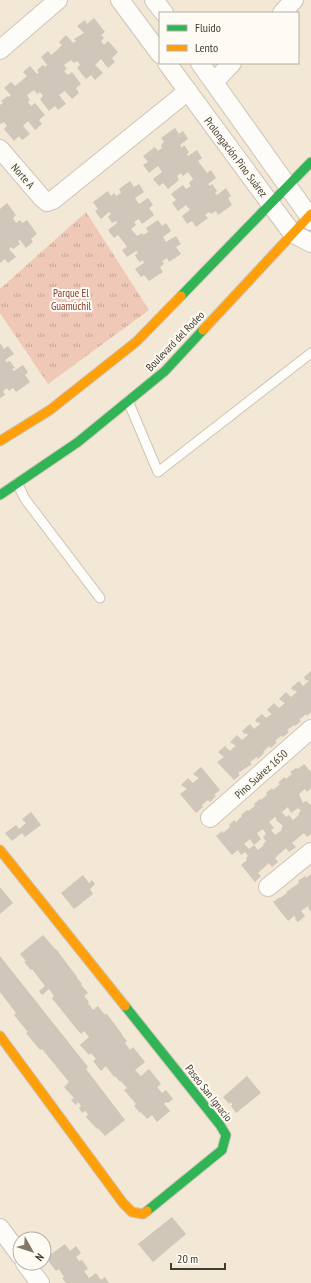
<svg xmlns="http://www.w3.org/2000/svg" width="311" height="1283" font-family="'PT Sans Narrow',sans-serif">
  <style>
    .grass { fill: url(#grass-tufts) }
    .building { fill: #d0c6b9; fill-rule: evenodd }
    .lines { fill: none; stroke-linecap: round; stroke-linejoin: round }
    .lane-casing { stroke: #cdc5b6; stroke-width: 11 }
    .street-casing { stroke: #cdc5b6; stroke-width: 20 }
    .fast-casing { stroke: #cdc5b6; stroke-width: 11 }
    .slow-casing { stroke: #cdc5b6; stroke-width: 11 }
    .lane { stroke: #fdfcf9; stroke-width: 9 }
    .street { stroke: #fdfcf9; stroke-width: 18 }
    .fast { stroke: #30b455; stroke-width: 9 }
    .slow { stroke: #ff9f0a; stroke-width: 9 }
    .labels { text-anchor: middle; stroke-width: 4; stroke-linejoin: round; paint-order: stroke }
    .street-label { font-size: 11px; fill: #423b2d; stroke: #fefbf4 }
    .park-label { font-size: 11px; fill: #88392b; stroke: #fefbf4 }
  </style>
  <defs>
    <pattern id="grass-tufts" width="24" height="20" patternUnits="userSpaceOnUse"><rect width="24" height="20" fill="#efc8b8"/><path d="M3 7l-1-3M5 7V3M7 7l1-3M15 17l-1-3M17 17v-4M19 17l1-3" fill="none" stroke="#c3a496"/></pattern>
  </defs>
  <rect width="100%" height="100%" fill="#f2e8d5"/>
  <polygon class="grass" points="86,212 149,310 48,384 0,313 0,289"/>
  <g class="building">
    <polygon points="94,18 105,32 101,35 104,38 101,41 104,45 108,41 118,52 112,58 115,62 108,68 101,59 95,65 103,73 95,80 91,75 86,79 77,68 80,65 77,61 74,63 71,60 64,65 67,69 64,71 68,75 72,72 81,84 76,88 79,93 72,99 65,91 59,95 66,104 58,110 55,106 49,111 40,99 43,96 40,92 37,94 34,90 27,95 30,100 28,102 31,106 35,103 45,115 39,120 42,124 35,130 28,121 23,126 30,134 22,140 19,136 14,141 4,129 7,126 4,122 1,124 0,123 0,105 3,103 1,101 8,96 9,97 11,95 4,88 11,82 15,86 20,82 27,76 23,72 30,66 37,74 39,73 37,70 43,65 45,67 47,65 41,57 48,51 51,55 58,49 62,45 59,42 66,35 73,43 76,41 74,39 84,33 77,26 85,20 87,24"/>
    <polygon points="175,128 179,134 183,131 188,139 180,145 182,148 184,145 189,152 187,154 188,156 197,150 202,158 198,161 207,173 211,170 216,178 208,184 210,186 212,184 217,191 215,193 217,195 226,188 231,196 228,198 232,205 218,215 216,211 211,214 209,212 205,215 208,218 196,227 192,221 187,224 182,216 190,210 186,205 178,211 172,203 176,200 171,194 183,185 186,189 191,186 189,183 193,179 188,172 183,176 181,173 177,176 179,180 168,189 163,183 159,186 153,179 162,172 158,166 149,173 143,165 148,162 143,156 155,147 158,151 162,148 161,145 164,142 161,138"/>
    <polygon points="130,181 134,187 139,184 144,192 135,198 139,204 148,198 153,205 149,208 154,215 142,224 139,219 134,222 136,225 131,229 137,236 142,233 143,235 148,232 146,228 158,220 162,226 166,223 171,231 163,237 166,242 176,236 181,244 176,247 181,254 169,262 167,258 162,261 164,264 160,267 163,272 149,281 144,275 141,277 135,269 144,263 143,260 140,262 137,259 135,255 138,253 136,251 127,257 122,250 127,247 122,240 118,235 114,238 108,230 117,223 116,221 112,223 108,217 111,214 109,212 101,219 95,211 98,209 93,202 108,191 111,196 114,193 116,196 121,193 119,189"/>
    <polygon points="7,203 16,215 13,218 16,223 20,220 22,223 27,220 37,234 31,239 33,242 26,248 20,240 18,241 20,244 13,249 11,247 9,249 16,257 8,263 5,259 0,263 0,209"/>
    <polygon points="0,343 4,349 8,346 14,354 5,360 7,362 10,361 15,368 12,369 14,371 23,365 28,372 25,375 30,382 16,392 13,388 9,391 7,388 3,391 5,395 0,398"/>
    <polygon points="311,671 311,712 307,716 306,714 299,720 301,721 295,726 294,725 287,730 289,732 283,737 281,736 275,741 277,742 271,748 269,746 263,752 264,753 258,759 257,757 250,762 252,764 238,773 240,775 234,780 217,762 224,757 218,752 225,746 230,751 233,748 236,746 230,742 237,735 242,740 248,735 246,733 245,734 242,731 250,724 254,729 260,724 259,722 257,723 255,720 262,714 266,718 272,714 267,710 274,703 279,708 285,703 279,699 286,692 291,697 297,692 295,690 294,691 291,688 299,681 303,686 309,681 307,680 306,681 304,677"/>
    <path d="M304 764 311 772V788L307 792 305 789 299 794 303 803 306 801 311 805V834L307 837 304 833 292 843 296 847 289 852 286 848 275 858 278 862 272 867 269 863 258 873 261 876 255 882 241 865 247 860 246 858 248 856 245 852 241 855 238 850 232 855 216 836 222 831 223 833 230 827 229 825 234 820 236 822 242 816 241 815 247 810 248 811 255 806 254 804 260 799 261 800 267 795 266 793 272 788 273 790 280 784 278 783 284 777 286 779 292 774 290 772 296 768 298 769ZM288 807 291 813 298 808 301 811 298 814 299 815 293 820 289 815 286 817 282 812ZM275 817 277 819 276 820 283 826 281 829 282 830 275 835 271 830 274 828 269 822ZM263 829 266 834 263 837 266 841 263 844 264 845 258 850 254 845 249 849 244 844 250 839 254 845 261 839 257 833Z"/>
    <polygon points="201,767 220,790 214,795 216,796 210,802 208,800 202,805 203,807 196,813 180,794 187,789 181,785 188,778 193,783 199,778 193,774"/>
    <polygon points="31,812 41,825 25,837 22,833 12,841 5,833 16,825 19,829 26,823 22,819"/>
    <polygon points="311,874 311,912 308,908 309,907 308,906 301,911 305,916 298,922 295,919 296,918 294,916 288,921 273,902 280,897 280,898 287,893 286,892 299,883 298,881 305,876 306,878"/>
    <polygon points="83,875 89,883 92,880 95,884 90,889 93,894 74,909 61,893"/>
    <polygon points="0,887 13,903 0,914"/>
    <polygon points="43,935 55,949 56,949 77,977 77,978 82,984 81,985 88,993 84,996 89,1002 88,1003 93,1010 98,1006 105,1015 106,1013 122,1034 122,1035 127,1041 125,1043 130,1050 133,1047 145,1062 135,1070 141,1076 149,1069 161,1084 157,1087 162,1093 166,1090 173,1099 168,1103 166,1102 164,1104 170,1111 157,1122 152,1115 147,1119 141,1112 140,1113 134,1106 136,1104 124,1090 127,1088 121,1081 120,1082 115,1076 114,1077 106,1066 101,1071 93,1061 96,1059 91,1053 89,1055 80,1045 89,1037 84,1031 81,1034 74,1026 52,998 54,996 49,989 42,995 39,991 45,986 32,969 31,970 24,962 26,961 20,954"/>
    <polygon points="0,956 88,1067 86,1069 125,1120 105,1136 98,1128 97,1129 86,1117 88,1114 85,1111 82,1113 79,1108 81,1106 78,1102 76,1105 71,1100 74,1098 64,1087 69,1082 42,1049 40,1050 26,1033 28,1032 14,1015 16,1013 0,992"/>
    <polygon points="247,1076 261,1093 236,1113 231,1106 232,1105 232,1104 231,1102 229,1104 223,1097"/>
    <polygon points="172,1217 186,1234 153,1262 138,1244"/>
    <polygon points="65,1244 70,1251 76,1246 81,1253 76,1257 79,1261 82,1260 88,1269 84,1271 89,1278 96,1273 101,1280 105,1277 109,1283 66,1283 62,1278 64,1277 59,1269 56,1271 46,1258"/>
  </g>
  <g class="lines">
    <defs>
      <g id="lane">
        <polyline points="128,401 158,472 311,353"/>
        <polyline points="17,483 25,499 100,598"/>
      </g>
      <g id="street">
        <polyline points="120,0 160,54"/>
        <polyline points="154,0 164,13"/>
        <polyline points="282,13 294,0"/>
        <polyline points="0,50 58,0"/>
        <polyline points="167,63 292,233 311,243"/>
        <polyline points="200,63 309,216 311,221"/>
        <polyline points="214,82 232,63"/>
        <polyline points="0,149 42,198 47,202 53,200 188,91"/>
        <polyline points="210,818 311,729"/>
        <polyline points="268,887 311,852"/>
        <polyline points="0,1228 20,1255"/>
        <polyline points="25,1263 40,1283"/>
      </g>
      <g id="fast">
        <polyline points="181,296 311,162"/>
        <polyline points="0,495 78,442 165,371 203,330"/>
        <polyline points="125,1006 220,1125 226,1135 222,1150 147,1211"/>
      </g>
      <g id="slow">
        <polyline points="203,330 311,214"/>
        <polyline points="0,441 50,410 136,342 181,296"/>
        <polyline points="0,850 125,1006"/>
        <polyline points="0,1036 123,1203 132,1212 143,1214 147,1211"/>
      </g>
    </defs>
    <use href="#lane" class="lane-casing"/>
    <use href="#street" class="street-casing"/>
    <use href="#fast" class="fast-casing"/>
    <use href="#slow" class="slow-casing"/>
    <use href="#lane" class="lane"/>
    <use href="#street" class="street"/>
    <use href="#fast" class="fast"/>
    <use href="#slow" class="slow"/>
  </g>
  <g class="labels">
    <g class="street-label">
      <text transform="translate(236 157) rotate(53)" y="4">Prolongación Pino Suárez</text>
      <text transform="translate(23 176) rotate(49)" y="4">Norte A</text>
      <text transform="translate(175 341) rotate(-46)" y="4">Boulevard del Rodeo</text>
      <text transform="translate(261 774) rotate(-42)" y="4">Pino Suárez 1650</text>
      <text transform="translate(209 1093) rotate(52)" y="4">Paseo San Ignacio</text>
    </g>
    <g class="park-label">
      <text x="71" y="297">Parque El<tspan x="71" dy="13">Guamúchil</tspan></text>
    </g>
  </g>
  <rect x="159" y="12" width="140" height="52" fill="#fefbf4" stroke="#b3aea4"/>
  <rect x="167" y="25" width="20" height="6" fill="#30b455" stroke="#b3aea4"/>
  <text x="195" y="32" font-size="12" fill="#423b2d">Fluido</text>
  <rect x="167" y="45" width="20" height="6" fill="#ff9f0a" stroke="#b3aea4"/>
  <text x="195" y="52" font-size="12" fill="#423b2d">Lento</text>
  <g transform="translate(32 1251) rotate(129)"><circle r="19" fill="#fefbf4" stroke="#b3aea4"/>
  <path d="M0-3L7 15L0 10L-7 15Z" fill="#807868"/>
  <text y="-6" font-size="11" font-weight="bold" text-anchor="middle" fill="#423b2d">N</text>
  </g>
  <path d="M171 1263v6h54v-6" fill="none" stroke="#423b2d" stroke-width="2"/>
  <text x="177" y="1263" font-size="12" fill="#423b2d" stroke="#fefbf4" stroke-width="3" paint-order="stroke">20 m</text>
</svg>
